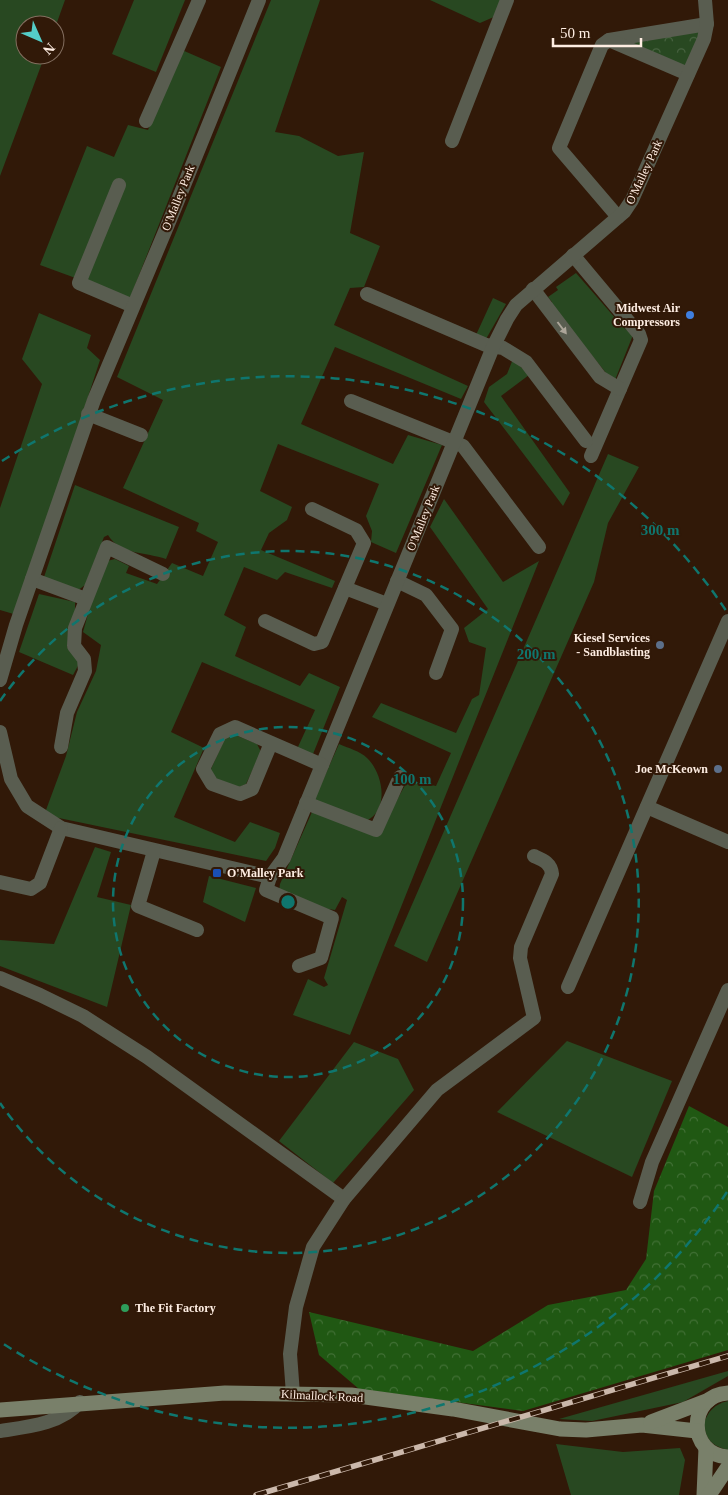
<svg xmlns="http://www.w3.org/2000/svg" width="728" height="1495" font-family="'Times New Roman',serif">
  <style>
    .grass { fill: #284821 }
    .forest { fill: url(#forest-crowns) }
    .park { fill: url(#park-crowns) }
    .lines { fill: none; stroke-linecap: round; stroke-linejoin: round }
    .street { stroke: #595d50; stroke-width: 14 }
    .secondary { stroke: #79806a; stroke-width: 15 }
    .rail-casing { stroke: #cbb8ab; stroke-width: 5.5 }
    .rail { stroke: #311908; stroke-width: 4; stroke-dasharray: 11; stroke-linecap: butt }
    .oneway { fill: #aca599 }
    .ring { fill: none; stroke: #0f766e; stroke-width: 2.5; stroke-dasharray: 9 6 }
    .shop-dot { fill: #3f7fe0; stroke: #311908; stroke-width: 2 }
    .service-dot { fill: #5c6f8a; stroke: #311908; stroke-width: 2 }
    .transit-dot { fill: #1a4fb4; stroke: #311908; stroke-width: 2 }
    .leisure-dot { fill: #2e9e5b; stroke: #311908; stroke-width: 2 }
    .labels { text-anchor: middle; stroke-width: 4; stroke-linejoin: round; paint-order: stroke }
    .street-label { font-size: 12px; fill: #feede2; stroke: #311908 }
    .poi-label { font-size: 12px; font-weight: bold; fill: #feede2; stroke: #311908; text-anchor: end }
    .centre { fill: #0f766e; stroke: #311908; stroke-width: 2.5 }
    .ring-label { font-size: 15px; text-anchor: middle; font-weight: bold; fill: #0f766e; stroke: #311908; stroke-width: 4; stroke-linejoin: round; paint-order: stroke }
  </style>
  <defs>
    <pattern id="forest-crowns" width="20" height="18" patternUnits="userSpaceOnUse" patternTransform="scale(1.25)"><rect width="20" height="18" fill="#205813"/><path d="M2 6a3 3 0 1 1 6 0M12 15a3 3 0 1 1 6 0" fill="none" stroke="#417035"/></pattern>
    <pattern id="park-crowns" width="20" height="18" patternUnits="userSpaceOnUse" patternTransform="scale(1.25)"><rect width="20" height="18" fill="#284821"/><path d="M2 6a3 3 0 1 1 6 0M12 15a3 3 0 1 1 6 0" fill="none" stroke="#486341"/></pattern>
  </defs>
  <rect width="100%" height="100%" fill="#311908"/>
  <g class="grass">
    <polygon points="0,0 65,0 55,28 55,25 25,25 25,55 45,55 0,176"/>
    <polygon points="134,0 185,0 156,72 112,54"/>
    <polygon points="271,0 320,0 275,132 299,136 338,156 364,152 350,233 380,246 364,287 350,288 334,325 468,386 461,399 335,347 301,424 393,464 408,435 442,445 396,553 371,542 372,531 366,516 379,484 278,444 260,491 292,507 287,520 269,533 261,550 335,581 332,588 285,572 277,580 244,567 224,615 246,627 235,656 300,686 309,673 340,687 313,754 297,749 315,710 202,662 171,732 204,748 174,817 235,842 250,822 280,833 275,848 266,861 54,817 46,810 66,756 77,712 96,671 101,645 83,632 98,578 107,561 115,559 129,566 126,573 157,584 172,563 203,576 218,542 196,531 199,523 123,488 163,400 117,377"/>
    <polygon points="430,0 502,0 496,16 480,23"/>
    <polygon points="182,50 221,67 130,298 40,265 87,146 114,157 128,125 148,130"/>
    <polygon points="576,273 623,327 633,335 615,380 610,378 551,304 552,302 548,297 558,290 556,287"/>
    <polygon points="493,298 506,304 486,339 476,335"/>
    <polygon points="39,313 91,335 87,348 100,360 17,615 0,610 0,508 42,384 22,359"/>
    <polygon points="513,359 529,375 501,396 570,493 563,506 484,402 489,387 507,374"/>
    <polygon points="608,454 639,467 608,523 594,582 427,962 394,946"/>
    <path d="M75 485 179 527 166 559C146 552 120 555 108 535L104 537 85 585 77 591 44 577Z"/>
    <polygon points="444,499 503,582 539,561 350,1035 293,1015 308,979 324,987 328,985 324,978 347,900 342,897 335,910 328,909 279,891 280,884 312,812 378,834 408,780 436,786 451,753 372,717 381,703 456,733 472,699 479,695 486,648 469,642 464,628 488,609 430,527"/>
    <polygon points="39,594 75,602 75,618 67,647 80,662 73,675 19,652"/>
    <polygon points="233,734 257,744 261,752 246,784 237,788 214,780 210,771 226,736"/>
    <path d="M339 744C348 748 360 751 367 758 383 773 390 810 366 821L314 800Z"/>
    <polygon points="95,847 111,852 97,897 131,905 107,1007 0,966 0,940 54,944"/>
    <polygon points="209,876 256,888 245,922 203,902"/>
    <polygon points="567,1041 672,1081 632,1177 497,1112"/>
    <polygon points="354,1042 398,1059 414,1090 333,1183 279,1141"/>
    <polygon points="728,1371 728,1376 683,1402 592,1421 559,1419"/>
    <path d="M728 1401V1450C713 1446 705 1440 704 1423 708 1411 715 1404 728 1401Z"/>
    <polygon points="556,1444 623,1452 680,1448 685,1460 679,1495 571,1495"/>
  </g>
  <polygon class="forest" points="689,1106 728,1127 728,1350 523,1411 359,1389 319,1355 309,1312 473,1351 548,1305 626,1290 646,1259 654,1191"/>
  <polygon class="park" points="696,29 701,34 686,66 634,46 632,39"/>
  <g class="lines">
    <g class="street">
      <polyline points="609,40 707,24"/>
      <polyline points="146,121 199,0"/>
      <polyline points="452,141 507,0"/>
      <polyline points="119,185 79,283 133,306"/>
      <polyline points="618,217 559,148 602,45 609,40 688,74"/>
      <polyline points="573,255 639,334 641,340 591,456"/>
      <polyline points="533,289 600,377 620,389"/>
      <polyline points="367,294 486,345 503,348 526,362 586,441"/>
      <polyline points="351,401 463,446 539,547"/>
      <polyline points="88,414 141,435"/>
      <polyline points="32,579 86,599"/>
      <polyline points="397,581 426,595 452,629 436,673"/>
      <polyline points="345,588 387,604"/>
      <polyline points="265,621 314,644 322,642 364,543 356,530 312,509"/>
      <polyline points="0,680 16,625 94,400 174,210 259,0"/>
      <polyline points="0,732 11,779 27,806 61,828 270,877 284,858 493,347 507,319 516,305 624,212 632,200 704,39 707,24 705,0"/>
      <polyline points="271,743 252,789 240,794 212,784 203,769 220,734 235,727 322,765"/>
      <polyline points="61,747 67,713 85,671 84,659 74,646 75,628 107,547 163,574"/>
      <polyline points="306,803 376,830 400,777"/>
      <polyline points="647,807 728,842"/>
      <polyline points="154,851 138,906 197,930"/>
      <polyline points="270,877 266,890 332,918 321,958 299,966"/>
      <polyline points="0,882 31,889 40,883 61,828"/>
      <polyline points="0,978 40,995 83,1016 147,1057 344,1199"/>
      <polyline points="568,987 728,621"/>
      <polyline points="640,1202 652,1162 728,990"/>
      <path d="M293 1394 290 1354 296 1307 313 1247 344 1199 437 1090 534 1018 520 958 521 947 552 874C551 863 543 860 534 856"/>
      <path d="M0 1431C27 1427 61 1424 80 1402"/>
    </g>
    <g class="secondary">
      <path d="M728 1393C687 1395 687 1455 728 1457"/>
      <polyline points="0,1410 225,1393 351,1395 453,1409 560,1429 586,1430 642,1425 697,1431"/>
      <polyline points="651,1422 709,1400"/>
      <polyline points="704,1495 706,1448"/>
      <polyline points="709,1495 728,1467"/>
    </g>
    <defs>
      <polyline id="rail" points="256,1495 728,1356"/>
    </defs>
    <use href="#rail" class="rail-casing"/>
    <use href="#rail" class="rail"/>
  </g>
  <defs><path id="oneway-solid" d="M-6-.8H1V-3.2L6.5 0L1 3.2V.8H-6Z" transform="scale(1.25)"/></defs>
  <use class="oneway" href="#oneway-solid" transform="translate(562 328) rotate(53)"/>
  <g class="ring">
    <circle cx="288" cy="902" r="175"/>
    <path d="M0 701A351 351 0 1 1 0 1103"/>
    <path d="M727 1192A526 526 0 0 1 2 1343M2 461A526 526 0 0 1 727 612"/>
  </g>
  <circle class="shop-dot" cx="690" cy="315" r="5"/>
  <g class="service-dot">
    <circle cx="660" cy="645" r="5"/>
    <circle cx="718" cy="769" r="5"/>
  </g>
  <rect class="transit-dot" x="212" y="868" width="10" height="10" rx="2.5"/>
  <circle class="leisure-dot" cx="125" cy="1308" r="5"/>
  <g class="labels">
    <g class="street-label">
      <text transform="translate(644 172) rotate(-65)" y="4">O'Malley Park</text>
      <text transform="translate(178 198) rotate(-68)" y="4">O'Malley Park</text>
      <text transform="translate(423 518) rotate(-68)" y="4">O'Malley Park</text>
      <text transform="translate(322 1396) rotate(3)" y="4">Kilmallock Road</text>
    </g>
    <g class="poi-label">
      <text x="680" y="312">Midwest Air<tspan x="680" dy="14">Compressors</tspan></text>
      <text x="650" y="642">Kiesel Services<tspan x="650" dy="14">- Sandblasting</tspan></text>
      <text x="708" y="773">Joe McKeown</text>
      <text x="227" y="877" text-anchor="start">O'Malley Park</text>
      <text x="135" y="1312" text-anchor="start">The Fit Factory</text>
    </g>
  </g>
  <circle cx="288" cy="902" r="8" class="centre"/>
  <g class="ring-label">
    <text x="660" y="535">300 m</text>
    <text x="536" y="659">200 m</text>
    <text x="412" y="784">100 m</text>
  </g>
  <g transform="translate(40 40) rotate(135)"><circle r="24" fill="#311908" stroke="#836e5f"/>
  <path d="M0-4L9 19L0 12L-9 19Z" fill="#54cdc8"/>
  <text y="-8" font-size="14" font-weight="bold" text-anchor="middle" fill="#feede2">N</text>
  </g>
  <path d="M553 38v8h88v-8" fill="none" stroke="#feede2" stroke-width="2.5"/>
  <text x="560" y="38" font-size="15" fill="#feede2" stroke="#311908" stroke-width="4" paint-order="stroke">50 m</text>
</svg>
